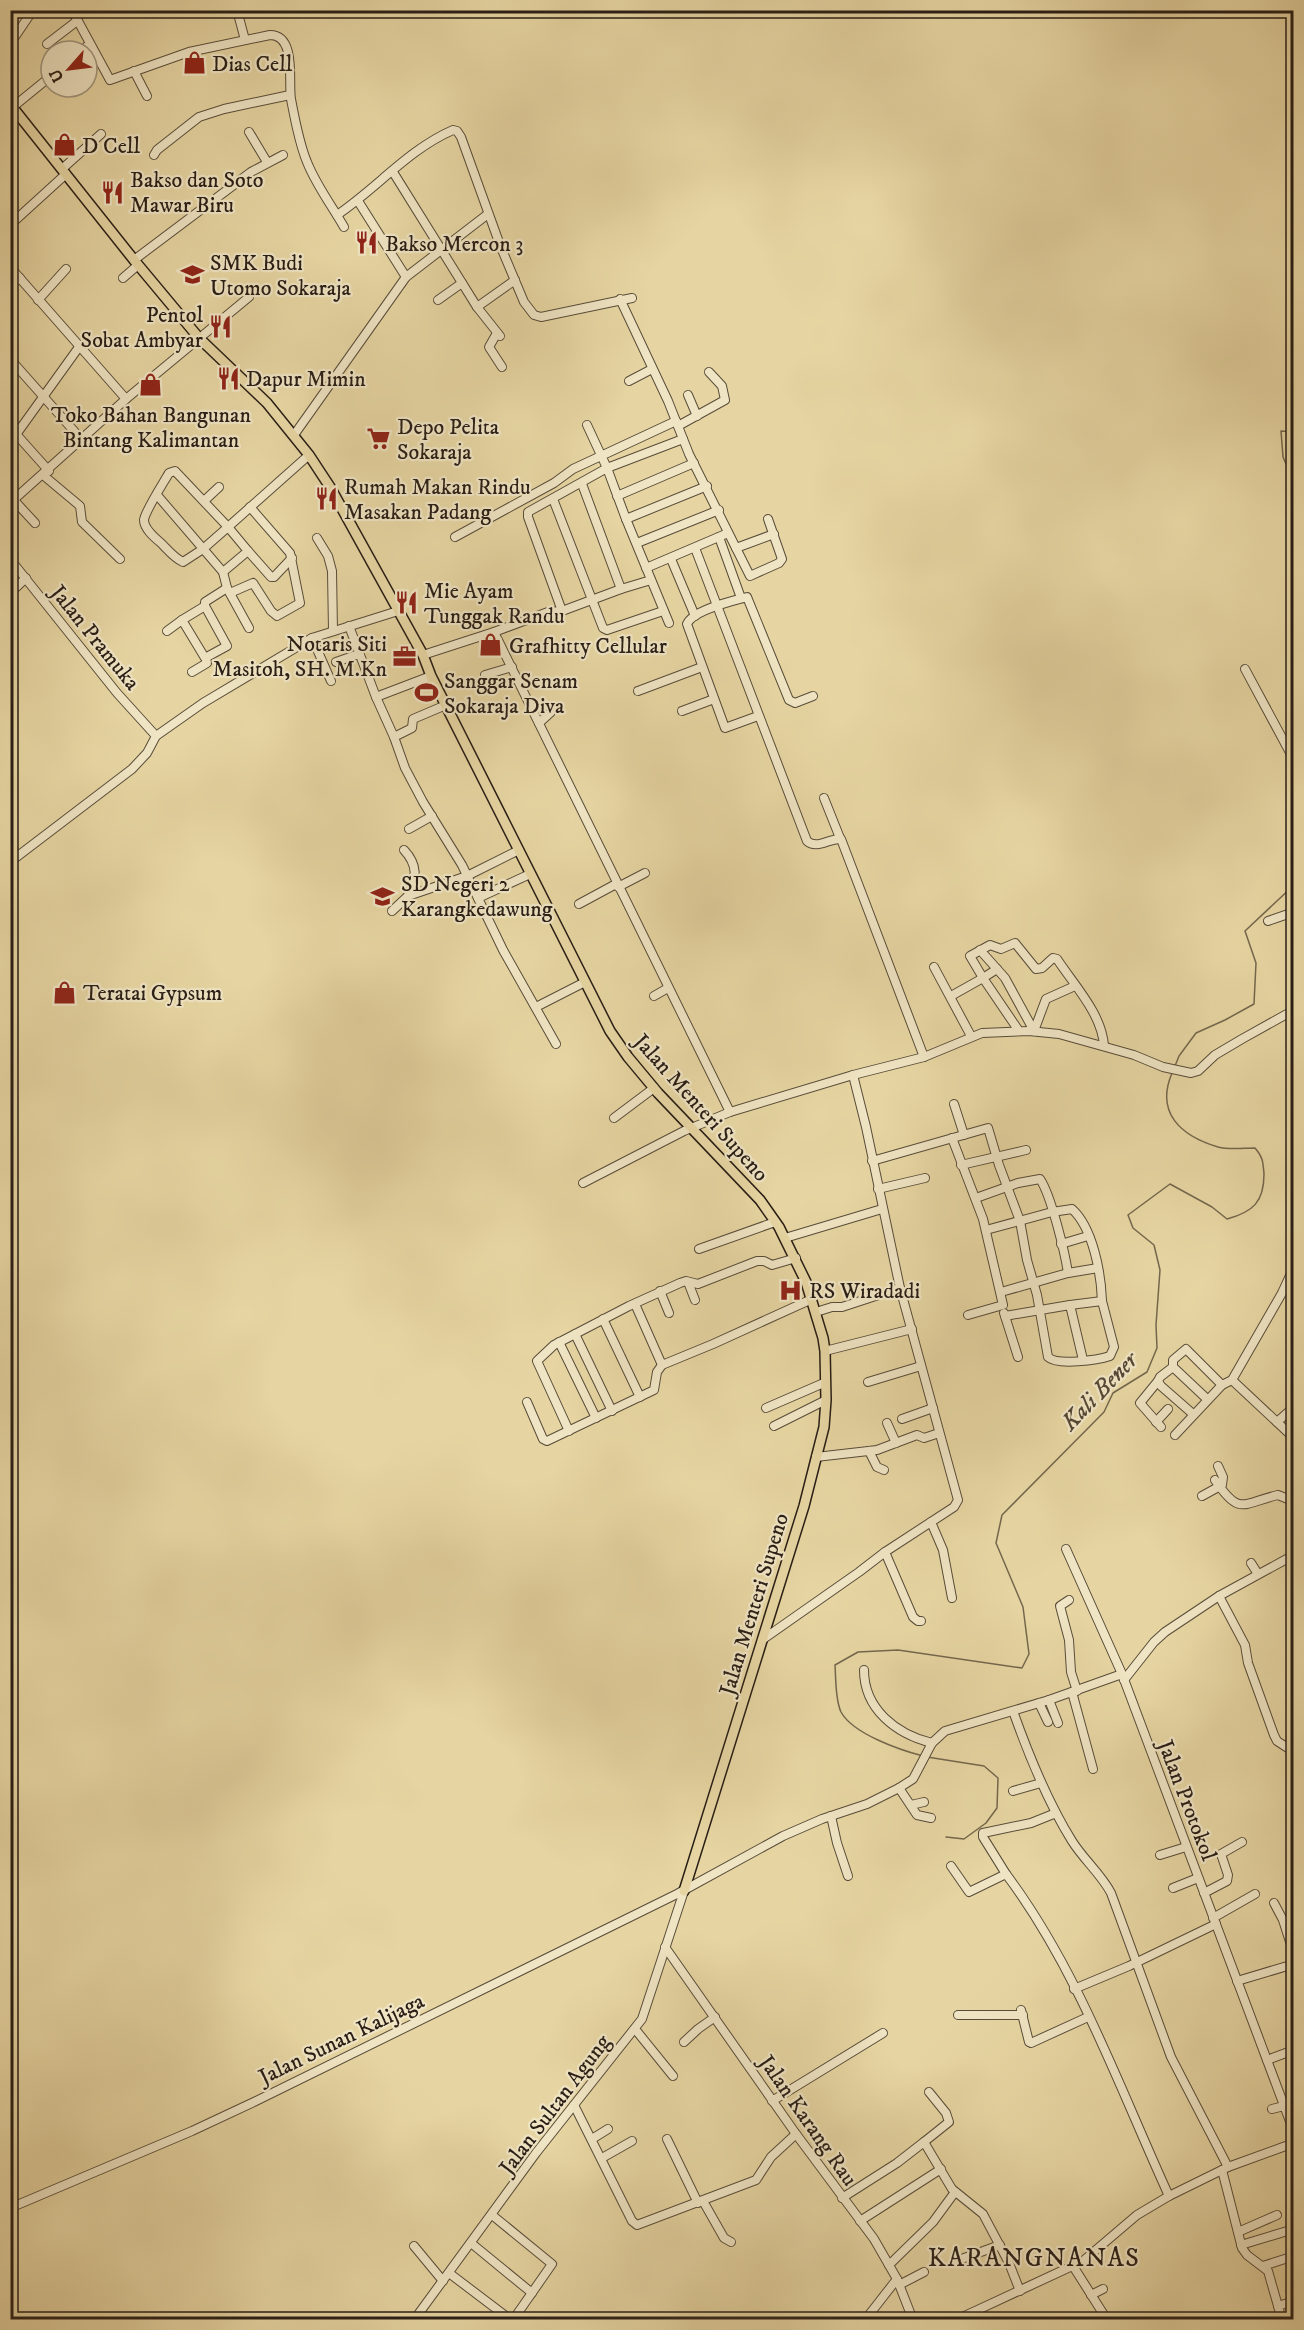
<svg xmlns="http://www.w3.org/2000/svg" width="1304" height="2330" font-family="'IM FELL DW Pica',serif">
  <style>
    .lines { fill: none; stroke-linecap: round; stroke-linejoin: round }
    .stream { stroke: #74674d; stroke-width: 1.5 }
    .minor-casing { stroke: #584c39; stroke-width: 10 }
    .major-casing { stroke: #291e16; stroke-width: 12 }
    .minor { stroke: #efe4c3; stroke-width: 8 }
    .major { stroke: #e6d5a2; stroke-width: 9 }
    .labels { text-anchor: middle; stroke-width: 4.5; stroke-linejoin: round; paint-order: stroke }
    .poi-label { font-size: 22px; fill: #291e16; stroke: #efe4c3; text-anchor: start }
    .street-label { font-size: 22px; fill: #291e16; stroke: #efe4c3 }
    .water-label { font-size: 24px; font-style: italic; fill: #554836; stroke: #efe4c3 }
    .quarter-label { font-size: 26px; letter-spacing: 1.5px; fill: #291e16; stroke: #efe4c3 }
  </style>
  <rect width="100%" height="100%" fill="#e6d5a2"/>
  <filter id="stains"><feTurbulence type="fractalNoise" baseFrequency=".00333" numOctaves="4"/><feColorMatrix values="0 0 0 0 .2 0 0 0 0 .09 0 0 0 0 .02 0 0 0 .5 -.17"/></filter>
  <radialGradient id="worn" r=".72"><stop offset=".6" stop-color="#630" stop-opacity="0"/><stop offset="1" stop-color="#630" stop-opacity=".3"/></radialGradient>
  <g class="lines">
    <g class="stream">
      <polyline points="1294,432 1281,431 1283,457 1294,482"/>
      <polyline points="1294,553 1294,562"/>
      <polyline points="1175,1066 1179,1056 1196,1033 1225,1020 1254,1004 1256,963 1245,931 1294,885"/>
      <path d="M923 1756C900 1750 853 1734 841 1712 835 1699 836 1679 835 1665L858 1652 898 1650 1022 1668 1029 1654 1023 1607 996 1543 1002 1515 1104 1412 1113 1393 1147 1372 1157 1348 1156 1325 1160 1270 1154 1245 1133 1228 1128 1215 1170 1184 1212 1207 1227 1219C1253 1212 1264 1202 1264 1174 1263 1162 1263 1157 1255 1148 1244 1148 1229 1150 1218 1147 1181 1136 1155 1113 1172 1073"/>
      <polyline points="927,1757 984,1766 998,1778 997,1808 986,1823 964,1839 946,1837"/>
    </g>
    <defs>
      <g id="minor">
        <path d="M72 10 110 80 189 52 270 35C297 35 288 83 291 99 295 120 299 143 307 162 316 185 332 206 344 227"/>
        <polyline points="237,10 245,40"/>
        <polyline points="10,44 33,10"/>
        <polyline points="47,44 77,21"/>
        <polyline points="81,51 90,44"/>
        <polyline points="134,71 147,96"/>
        <polyline points="13,107 51,76"/>
        <polyline points="249,132 267,162"/>
        <polyline points="154,155 157,150 199,117 224,109 290,95"/>
        <polyline points="62,169 101,134"/>
        <polyline points="393,172 477,307 500,336"/>
        <polyline points="358,201 406,277"/>
        <path d="M337 215C377 188 409 149 453 130L457 131 461 137 500 245 524 302 534 315 541 317 632 298"/>
        <polyline points="10,225 66,174"/>
        <polyline points="134,260 251,172 283,155"/>
        <polyline points="10,267 126,399"/>
        <polyline points="123,278 138,265"/>
        <polyline points="10,285 20,278"/>
        <polyline points="620,299 668,401 689,454 750,576 779,563 782,559 768,519"/>
        <polyline points="38,300 66,269"/>
        <polyline points="438,300 462,283"/>
        <polyline points="477,307 515,280"/>
        <polyline points="497,333 489,347 502,367"/>
        <polyline points="10,359 82,440"/>
        <polyline points="629,381 652,369"/>
        <polyline points="688,395 697,416"/>
        <polyline points="587,425 607,468 683,439"/>
        <polyline points="678,426 725,400 722,386 709,372"/>
        <polyline points="16,434 49,471"/>
        <polyline points="294,435 406,277 488,214"/>
        <polyline points="10,443 79,347"/>
        <polyline points="43,475 80,506 82,522 120,559"/>
        <polyline points="582,484 621,589"/>
        <path d="M157 495 223 572 248 551 228 527 203 549 183 562C174 558 168 550 161 543 155 538 144 529 144 520 145 511 164 482 169 473L175 471 228 527 309 455"/>
        <polyline points="10,496 35,523"/>
        <polyline points="617,496 694,463"/>
        <polyline points="553,499 603,628 607,630 663,611"/>
        <polyline points="204,501 219,487"/>
        <polyline points="10,503 126,399 249,297"/>
        <polyline points="626,519 707,486"/>
        <polyline points="455,537 554,483 573,469 676,421"/>
        <polyline points="719,537 741,598"/>
        <polyline points="317,538 328,556 332,571 333,631"/>
        <polyline points="637,543 719,510"/>
        <path d="M695 548 807 841C817 850 829 838 841 839L924 1057"/>
        <polyline points="736,548 774,534"/>
        <polyline points="248,551 271,577 274,577 292,558"/>
        <polyline points="10,559 117,693 156,736"/>
        <polyline points="671,559 695,616"/>
        <polyline points="646,568 728,533"/>
        <polyline points="223,572 227,588 249,628"/>
        <polyline points="651,580 621,589 562,611 548,612 494,632 730,1112"/>
        <polyline points="10,593 26,578"/>
        <polyline points="230,593 253,583 271,611 277,616 300,603 290,553 250,507"/>
        <polyline points="205,606 227,646 205,658 182,620 205,606 205,602 227,588"/>
        <polyline points="562,611 528,517 528,512 607,468 626,519 669,623"/>
        <polyline points="349,626 376,697 431,676"/>
        <polyline points="167,631 182,620"/>
        <polyline points="312,638 331,681"/>
        <polyline points="423,655 494,632"/>
        <polyline points="336,662 359,654"/>
        <polyline points="1245,669 1294,760"/>
        <polyline points="192,672 207,663 206,658"/>
        <polyline points="485,675 512,667"/>
        <polyline points="638,691 702,667"/>
        <polyline points="376,697 394,737 405,768 423,802 462,865 503,950 556,1044"/>
        <polyline points="682,711 714,699"/>
        <path d="M758 716 725 728 687 624C693 610 732 601 747 597L789 700 795 703 813 696"/>
        <polyline points="539,723 551,712"/>
        <polyline points="394,737 412,728 413,719 446,705"/>
        <polyline points="824,798 840,838"/>
        <polyline points="409,829 432,816"/>
        <path d="M404 850C418 865 417 878 408 896"/>
        <polyline points="10,862 132,769 147,753 156,736 203,703 312,638 398,611"/>
        <polyline points="618,887 645,873"/>
        <polyline points="478,898 530,874"/>
        <polyline points="1293,902 1294,905"/>
        <polyline points="579,904 616,884"/>
        <polyline points="392,911 408,896 467,876 519,850"/>
        <polyline points="1268,921 1294,912"/>
        <polyline points="980,950 1005,978 1034,1031"/>
        <polyline points="934,967 971,1036"/>
        <polyline points="997,969 983,978 1019,1031"/>
        <polyline points="654,996 668,988"/>
        <path d="M951 996 983 978 970 956 990 945 1001 949 1015 943 1036 969 1042 968 1053 958 1057 959C1074 985 1102 1014 1104 1046"/>
        <polyline points="536,1007 585,982"/>
        <polyline points="1034,1031 1046,999 1075,986"/>
        <polyline points="954,1104 964,1135"/>
        <polyline points="614,1118 654,1088"/>
        <polyline points="952,1138 983,1219 1003,1305 968,1315"/>
        <path d="M872 1161 988 1128 999 1165 1020 1221 1027 1260 1037 1295 1048 1357C1057 1366 1098 1360 1110 1356L1114 1347 1102 1301 1070 1305"/>
        <polyline points="961,1165 1026,1150"/>
        <polyline points="583,1183 684,1131 730,1112 853,1075 924,1057 982,1033 1029,1031 1059,1034 1134,1055 1163,1067 1191,1073 1198,1071 1215,1055 1242,1039 1294,1010"/>
        <polyline points="878,1189 925,1178"/>
        <path d="M976 1198 1018 1183 1040 1179C1051 1195 1065 1253 1068 1273L1001 1292"/>
        <path d="M986 1230 1052 1212 1072 1209C1093 1228 1101 1273 1102 1301"/>
        <polyline points="785,1238 882,1209"/>
        <polyline points="1061,1244 1088,1236"/>
        <polyline points="699,1249 775,1222"/>
        <polyline points="1068,1273 1098,1268"/>
        <polyline points="688,1282 695,1300"/>
        <polyline points="660,1291 669,1313"/>
        <polyline points="635,1304 662,1365"/>
        <polyline points="816,1312 832,1307 842,1307 900,1288"/>
        <polyline points="1004,1313 1018,1357"/>
        <polyline points="1005,1316 1070,1305 1083,1360"/>
        <polyline points="603,1319 640,1397"/>
        <polyline points="575,1334 612,1411"/>
        <polyline points="559,1342 596,1418"/>
        <polyline points="825,1351 912,1329"/>
        <polyline points="1173,1367 1173,1360 1186,1349 1222,1385"/>
        <polyline points="1232,1380 1294,1438"/>
        <polyline points="1158,1381 1140,1403 1161,1427"/>
        <polyline points="868,1382 921,1366"/>
        <polyline points="527,1402 543,1439 547,1441 654,1390 657,1372 662,1365 713,1344 812,1299"/>
        <polyline points="766,1408 826,1382"/>
        <polyline points="1193,1414 1161,1386 1158,1381 1160,1377 1173,1367 1207,1399"/>
        <polyline points="902,1419 933,1408"/>
        <polyline points="1156,1422 1168,1409"/>
        <polyline points="1277,1422 1294,1407"/>
        <polyline points="887,1423 896,1443"/>
        <polyline points="774,1426 826,1400"/>
        <polyline points="569,1431 537,1361 554,1345 629,1306 680,1283 686,1281 698,1284 757,1261 764,1261 772,1265 796,1258"/>
        <polyline points="1175,1435 1222,1385 1232,1380 1282,1293 1294,1267"/>
        <polyline points="869,1451 877,1467 884,1470"/>
        <polyline points="816,1457 877,1450 917,1435 924,1438 939,1433"/>
        <path d="M1215 1480C1240 1517 1243 1503 1278 1495L1288 1499 1294 1493"/>
        <polyline points="1202,1496 1222,1485 1223,1477 1218,1466"/>
        <polyline points="931,1522 943,1550 952,1598"/>
        <polyline points="1066,1549 1122,1674"/>
        <polyline points="885,1552 913,1617 918,1621 921,1621"/>
        <polyline points="1251,1563 1258,1574"/>
        <polyline points="1219,1596 1245,1645 1248,1663 1274,1735 1277,1741 1294,1752"/>
        <polyline points="1069,1600 1060,1606 1069,1640 1071,1672 1077,1691"/>
        <polyline points="762,1640 859,1572 885,1552 954,1507 958,1500 900,1288 866,1127 853,1075"/>
        <path d="M864 1670C864 1709 896 1734 932 1743"/>
        <polyline points="1124,1680 1154,1642 1165,1632 1219,1596 1294,1555"/>
        <polyline points="1072,1692 1093,1769"/>
        <polyline points="1049,1700 1058,1723"/>
        <polyline points="1039,1703 1048,1722"/>
        <path d="M1013 1711C1029 1756 1047 1801 1072 1841 1084 1860 1101 1874 1111 1893L1171 2057 1228 2167"/>
        <polyline points="899,1788 917,1815 931,1818"/>
        <polyline points="1013,1791 1041,1783"/>
        <polyline points="911,1805 924,1802"/>
        <polyline points="831,1816 837,1843 848,1876"/>
        <polyline points="1160,1855 1186,1847"/>
        <path d="M951 1866 969 1892 1006 1874C1078 1970 1119 2087 1169 2196"/>
        <polyline points="1006,1874 983,1837 983,1833 1031,1823 1056,1813"/>
        <polyline points="1173,1888 1198,1878"/>
        <polyline points="1204,1893 1227,1881 1228,1875 1221,1854 1242,1842"/>
        <polyline points="1274,1903 1283,1920 1294,1954"/>
        <polyline points="1213,1918 1255,1894"/>
        <polyline points="665,1947 796,2134 874,2239 897,2279 913,2320"/>
        <polyline points="1237,1981 1294,1964"/>
        <polyline points="1074,1989 1129,1966 1216,1924"/>
        <polyline points="1021,2010 1029,2042 1031,2043 1088,2017"/>
        <polyline points="958,2015 1023,2015"/>
        <polyline points="635,2029 673,2076"/>
        <polyline points="684,2042 698,2029 715,2017"/>
        <polyline points="1267,2060 1294,2050"/>
        <polyline points="772,2101 883,2033"/>
        <polyline points="574,2105 632,2221 637,2225 756,2180 771,2157 796,2134"/>
        <polyline points="1272,2109 1284,2106"/>
        <polyline points="592,2139 608,2129"/>
        <polyline points="667,2139 698,2203"/>
        <polyline points="924,2142 949,2122 946,2113 929,2092"/>
        <polyline points="602,2158 632,2141"/>
        <polyline points="1222,2170 1242,2248 1247,2255 1268,2271 1282,2320"/>
        <polyline points="842,2198 897,2163 924,2142 952,2189 983,2214 1009,2263 1020,2291"/>
        <polyline points="703,2201 724,2238 731,2242"/>
        <polyline points="10,2208 192,2131 256,2101 677,1894 783,1836 822,1819 867,1804 899,1788 913,1779 932,1743 945,1731 1049,1700 1122,1674 1294,2132"/>
        <polyline points="492,2215 552,2264 513,2320"/>
        <polyline points="860,2221 941,2169"/>
        <polyline points="1238,2232 1277,2215"/>
        <polyline points="471,2243 532,2293"/>
        <polyline points="1241,2245 1294,2229"/>
        <polyline points="414,2246 443,2281"/>
        <polyline points="956,2261 1000,2245"/>
        <polyline points="889,2265 933,2222 955,2192"/>
        <polyline points="1073,2266 1104,2315"/>
        <polyline points="1263,2266 1294,2256"/>
        <polyline points="449,2273 511,2320"/>
        <polyline points="899,2285 924,2272"/>
        <polyline points="1091,2295 1103,2289"/>
        <polyline points="1278,2306 1294,2301"/>
        <polyline points="414,2320 536,2153 642,2019 684,1891"/>
        <polyline points="865,2320 897,2279"/>
        <polyline points="956,2320 1083,2261 1137,2215 1169,2196 1228,2167 1294,2143"/>
      </g>
      <polyline id="major" points="10,104 134,260 199,338 267,403 309,455 330,487 423,655 431,676 610,1031 628,1057 658,1093 760,1200 779,1227 806,1282 823,1338 825,1351 826,1400 824,1427 804,1506 684,1891"/>
    </defs>
    <use href="#minor" class="minor-casing"/>
    <use href="#major" class="major-casing"/>
    <use href="#minor" class="minor"/>
    <use href="#major" class="major"/>
  </g>
  <defs>
    <symbol id="shop-bare" viewBox="-9 -9 18 18"><path d="M-5-2.5h2.3a2.7 3.5 0 0 1 5.4 0H5L5.5 6h-11ZM-1.5-2.5h3a1.5 2.3 0 0 0-3 0Z" fill="#8f2418" stroke="#efe4c3" stroke-width="2.5" paint-order="stroke"/></symbol>
    <symbol id="restaurant-bare" viewBox="-9 -9 18 18"><path d="M-5-6h1v4h1v-4h1v4h1v-4h1v5L-1.5 .5V6h-2V.5L-5-1ZM5-6V6H3V1.5H1.5Q1.5-4 5-6Z" fill="#8f2418" stroke="#efe4c3" stroke-width="2.5" paint-order="stroke"/></symbol>
    <symbol id="school-bare" viewBox="-9 -9 18 18"><path d="M0-5L7-2L0 1L-7-2ZM-4 1L0 2.5L4 1V4Q0 6-4 4Z" fill="#8f2418" stroke="#efe4c3" stroke-width="2.5" paint-order="stroke"/></symbol>
    <symbol id="supermarket-bare" viewBox="-9 -9 18 18"><path d="M-6-5.5h2.5l.6 2H6L4.5 2H-2.5L-4.4-4H-6ZM-1.5 3.2a1.3 1.3 0 1 0 .1 0ZM3 3.2a1.3 1.3 0 1 0 .1 0Z" fill="#8f2418" stroke="#efe4c3" stroke-width="2.5" paint-order="stroke"/></symbol>
    <symbol id="office-bare" viewBox="-9 -9 18 18"><path d="M-6-3h4V-5.5h4V-3h4V5H-6ZM-1-4.5V-3h2v-1.5ZM-6 0V1H6V0Z" fill="#8f2418" stroke="#efe4c3" stroke-width="2.5" paint-order="stroke"/></symbol>
    <symbol id="stadium-bare" viewBox="-9 -9 18 18"><path d="M0-5a6.5 5 0 1 0 0 10a6.5 5 0 1 0 0-10ZM-3.5-1.8h7v3.6h-7Z" fill="#8f2418" stroke="#efe4c3" stroke-width="2.5" paint-order="stroke"/></symbol>
    <symbol id="hospital-bare" viewBox="-9 -9 18 18"><path d="M-5-5h3v3.5h4V-5h3V5h-3V1.5h-4V5h-3Z" fill="#8f2418" stroke="#efe4c3" stroke-width="2.5" paint-order="stroke"/></symbol>
  </defs>
  <g fill-rule="evenodd">
    <use href="#shop-bare" x="178" y="46" width="33" height="33"/>
    <use href="#shop-bare" x="48" y="128" width="33" height="33"/>
    <use href="#restaurant-bare" x="96" y="176" width="33" height="33"/>
    <use href="#restaurant-bare" x="350" y="226" width="33" height="33"/>
    <use href="#school-bare" x="176" y="258" width="33" height="33"/>
    <use href="#restaurant-bare" x="204" y="310" width="33" height="33"/>
    <use href="#restaurant-bare" x="212" y="362" width="33" height="33"/>
    <use href="#shop-bare" x="134" y="368" width="33" height="33"/>
    <use href="#supermarket-bare" x="362" y="422" width="33" height="33"/>
    <use href="#restaurant-bare" x="310" y="482" width="33" height="33"/>
    <use href="#restaurant-bare" x="390" y="586" width="33" height="33"/>
    <use href="#shop-bare" x="474" y="628" width="33" height="33"/>
    <use href="#office-bare" x="388" y="640" width="33" height="33"/>
    <use href="#stadium-bare" x="410" y="676" width="33" height="33"/>
    <use href="#school-bare" x="366" y="880" width="33" height="33"/>
    <use href="#shop-bare" x="48" y="976" width="33" height="33"/>
    <use href="#hospital-bare" x="774" y="1274" width="33" height="33"/>
  </g>
  <g class="labels">
    <g class="poi-label">
      <text x="212" y="71">Dias Cell</text>
      <text x="82" y="153">D Cell</text>
      <text x="130" y="187">Bakso dan Soto<tspan x="130" dy="25">Mawar Biru</tspan></text>
      <text x="385" y="251">Bakso Mercon 3</text>
      <text x="210" y="270">SMK Budi<tspan x="210" dy="25">Utomo Sokaraja</tspan></text>
      <text x="203" y="322" text-anchor="end">Pentol<tspan x="203" dy="25">Sobat Ambyar</tspan></text>
      <text x="246" y="386">Dapur Mimin</text>
      <text x="151" y="422" text-anchor="middle">Toko Bahan Bangunan<tspan x="151" dy="25">Bintang Kalimantan</tspan></text>
      <text x="397" y="434">Depo Pelita<tspan x="397" dy="25">Sokaraja</tspan></text>
      <text x="344" y="494">Rumah Makan Rindu<tspan x="344" dy="25">Masakan Padang</tspan></text>
      <text x="424" y="598">Mie Ayam<tspan x="424" dy="25">Tunggak Randu</tspan></text>
      <text x="387" y="651" text-anchor="end">Notaris Siti<tspan x="387" dy="25">Masitoh, SH. M.Kn</tspan></text>
      <text x="509" y="653">Grafhitty Cellular</text>
      <text x="444" y="688">Sanggar Senam<tspan x="444" dy="25">Sokaraja Diva</tspan></text>
      <text x="401" y="891">SD Negeri 2<tspan x="401" dy="25">Karangkedawung</tspan></text>
      <text x="83" y="1000">Teratai Gypsum</text>
      <text x="809" y="1298">RS Wiradadi</text>
    </g>
    <g class="street-label">
      <text transform="translate(96 637) rotate(51)" y="8">Jalan Pramuka</text>
      <text transform="translate(702 1107) rotate(48)" y="8">Jalan Menteri Supeno</text>
      <text transform="translate(753 1604) rotate(-73)" y="8">Jalan Menteri Supeno</text>
      <text transform="translate(1188 1800) rotate(69)" y="8">Jalan Protokol</text>
      <text transform="translate(341 2038) rotate(-26)" y="8">Jalan Sunan Kalijaga</text>
      <text transform="translate(554 2104) rotate(-53)" y="8">Jalan Sultan Agung</text>
      <text transform="translate(809 2120) rotate(55)" y="8">Jalan Karang Rau</text>
    </g>
    <g class="water-label">
      <text transform="translate(1099 1391) rotate(-46)" y="8">Kali Bener</text>
    </g>
    <g class="quarter-label">
      <text x="1034" y="2266">KARANGNANAS</text>
    </g>
  </g>
  <rect width="1304" height="2330" fill="none" stroke="#e6d5a2" stroke-width="36"/>
  <rect x="12" y="12" width="1280" height="2306" fill="none" stroke="#291e16" stroke-width="3"/>
  <rect x="18" y="18" width="1268" height="2294" fill="none" stroke="#291e16" stroke-width="1.5"/>
  <g transform="translate(69 69) rotate(242)"><circle r="28" fill="#efe4c3" stroke="#a0957e" stroke-width="1.5"/>
  <path d="M0-4.5L10 22L0 15L-10 22Z" fill="#8f2418"/>
  <text y="-9" font-size="16" font-weight="bold" text-anchor="middle" fill="#291e16">U</text>
  </g>
  <rect width="100%" height="100%" filter="url(#stains)"/>
  <rect width="100%" height="100%" fill="url(#worn)"/>
</svg>
